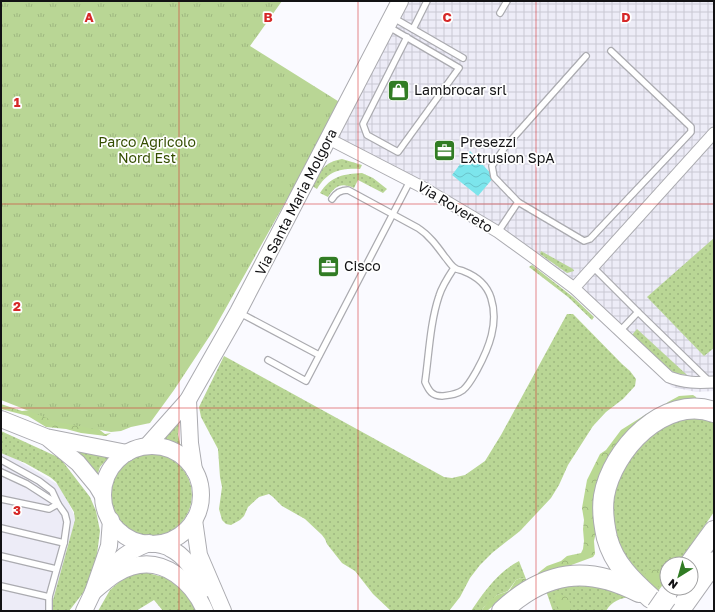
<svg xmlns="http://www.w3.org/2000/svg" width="715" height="612" font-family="'Golos Text',sans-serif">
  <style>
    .built { fill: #edecf7 }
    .industrial { fill: url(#industrial-grid) }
    .grass { fill: url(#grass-dots) }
    .forest { fill: url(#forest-crowns) }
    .park { fill: url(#park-tufts) }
    .water { fill: url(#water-waves) }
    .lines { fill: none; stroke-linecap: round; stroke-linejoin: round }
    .lane-casing { stroke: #ababb0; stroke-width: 8 }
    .street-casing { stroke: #ababb0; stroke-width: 13 }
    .secondary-casing { stroke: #ababb0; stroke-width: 18 }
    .highway-casing { stroke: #ababb0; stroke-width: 22 }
    .lane { stroke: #fff; stroke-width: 5.5 }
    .street { stroke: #fff; stroke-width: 11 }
    .secondary { stroke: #fff; stroke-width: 16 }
    .highway { stroke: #fff; stroke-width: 20 }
    .highway-bridge-casing { stroke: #ababb0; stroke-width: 22; stroke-linecap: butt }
    .highway-bridge { stroke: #fff; stroke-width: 20 }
    .grid { fill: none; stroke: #d62828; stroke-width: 1; stroke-opacity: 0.55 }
    .labels { text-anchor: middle; stroke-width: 3.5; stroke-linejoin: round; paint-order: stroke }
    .poi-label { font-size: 14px; fill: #121214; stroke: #fff; text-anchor: start }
    .park-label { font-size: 14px; fill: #344d00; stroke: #fff }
    .street-label { font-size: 14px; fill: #121214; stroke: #fff }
    .grid-label { font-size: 13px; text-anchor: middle; font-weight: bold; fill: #d62828; stroke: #fff; stroke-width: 3.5; stroke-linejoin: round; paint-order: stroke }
  </style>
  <defs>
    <pattern id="industrial-grid" width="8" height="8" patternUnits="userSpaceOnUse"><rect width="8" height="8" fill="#edecf7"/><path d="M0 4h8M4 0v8" fill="none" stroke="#cac9d3"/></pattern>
    <pattern id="grass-dots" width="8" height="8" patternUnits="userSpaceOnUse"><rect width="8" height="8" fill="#b9d695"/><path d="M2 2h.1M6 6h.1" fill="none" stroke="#9eb780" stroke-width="1.8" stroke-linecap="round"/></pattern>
    <pattern id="forest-crowns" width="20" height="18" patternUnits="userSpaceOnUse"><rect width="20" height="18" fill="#b9d892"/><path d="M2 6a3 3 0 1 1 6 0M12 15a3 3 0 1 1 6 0" fill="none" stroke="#9eb87d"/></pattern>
    <pattern id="park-tufts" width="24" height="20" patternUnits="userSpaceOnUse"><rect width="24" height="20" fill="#b9d695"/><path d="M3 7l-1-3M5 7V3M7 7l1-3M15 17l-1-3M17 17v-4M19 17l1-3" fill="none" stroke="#9eb780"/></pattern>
    <pattern id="water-waves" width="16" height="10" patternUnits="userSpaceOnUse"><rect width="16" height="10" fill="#7ce5ec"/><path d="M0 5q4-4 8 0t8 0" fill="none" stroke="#6ac3ca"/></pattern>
  </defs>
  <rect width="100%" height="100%" fill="#fafaff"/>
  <polygon class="built" points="1,450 60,486 81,529 67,611 1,611"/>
  <polygon class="industrial" points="400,1 714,1 714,391 696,392 672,387 571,292 495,237 420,193 331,146"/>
  <g class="grass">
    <path d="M342 159 362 165 360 169C340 168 328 171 317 189L312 186C320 171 324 162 342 159Z"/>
    <path d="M362 173 373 178 387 189 383 193 358 180 354 188C341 182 335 186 328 197L320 193C331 176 343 174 362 173Z"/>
    <polygon points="714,238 714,348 704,356 647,297"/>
    <polygon points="541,251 573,269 574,271 567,273 540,254"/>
    <polygon points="532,265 573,297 594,317 592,320 568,297 529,267"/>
    <polygon points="567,314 573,314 622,364 630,371 636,379 635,386 623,399 606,412 593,426 568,465 559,485 551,498 520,531 492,553 480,565 470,578 460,597 449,611 391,611 373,594 355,571 342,563 327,544 325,539 322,535 305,519 282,506 273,497 269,494 259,497 248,507 244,516 240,520 231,525 226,524 222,520 219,509 222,487 220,477 218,449 201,417 199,407 224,356 444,477 452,478 465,475 485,461 501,435"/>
    <polygon points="637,329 687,375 675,373 669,369 632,335"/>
    <polygon points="687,414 714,418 714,512 678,564 667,564 667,579 656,594 616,549 609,498 637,442"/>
    <polygon points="179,420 178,435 181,447 162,439"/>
    <polygon points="1,431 60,458 90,497 96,511 100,531 96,562 88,584 83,593 69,611 53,611 53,600 75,520 74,512 56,482 50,477 25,463 1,453"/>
    <polygon points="73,449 107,455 108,458 100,467 97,476"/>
    <circle cx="151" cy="495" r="41"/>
    <path d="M519 561 526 579 521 578 516 580 508 591 497 595 484 607 481 611H471C484 592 498 572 519 561Z"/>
    <polygon points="144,572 167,578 187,594 196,611 163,611 154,600 136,611 98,611 110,590 126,576"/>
    <path d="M581 581 631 597C620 598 612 601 606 611H553L545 588Z"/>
  </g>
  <g class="forest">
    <polygon points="693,395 696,397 697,400 648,420 598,523 594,541 595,554 593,557 539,577 538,573 547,566 561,561 567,556 581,553 583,549 584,541 583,529 584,520 582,508 587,480 600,454 606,450 621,430 648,413 658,410 668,402 679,396"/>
    <polygon points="1,404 22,411 32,410 91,423 105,434 111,433 106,436 81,433 66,429 46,427 28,416 1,409"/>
    <path d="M654 569 663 574 662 581 658 587C650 587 648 581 645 575 646 570 649 570 654 569Z"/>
    <polygon points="521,578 526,579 527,585 500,600 487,611 481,611 488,602 497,595 509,591 516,580"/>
    <path d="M558 593 567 597 570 602V611H558C556 606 557 601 554 596Z"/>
  </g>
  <polygon class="park" points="1,1 282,1 250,46 341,103 213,331 174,390 150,423 131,427 121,431 111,432 57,422 1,400"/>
  <polygon class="water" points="470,151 494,177 478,196 452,175"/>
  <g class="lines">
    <defs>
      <g id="lane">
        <polyline points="500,13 507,1"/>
        <polyline points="392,17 463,58"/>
        <polyline points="389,27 459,68 398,152 367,135 363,124 407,37"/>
        <polyline points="413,29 427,1"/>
        <polyline points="586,56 505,147 492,166 494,177 518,202 584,241 590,239 691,132 691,127 611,51"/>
        <path d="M332 199C336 193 340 190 348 190L418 228C429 235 437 246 445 257 448 260 451 266 455 268 457 270 461 270 463 271 476 276 487 285 491 298 499 323 489 348 477 370 473 377 469 385 463 390 456 395 450 395 442 396 432 396 429 391 425 382 429 354 430 323 439 296 442 286 448 277 454 268"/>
        <polyline points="498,232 518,202"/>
        <polyline points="593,267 638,312"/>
        <polyline points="240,313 319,355"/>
        <polyline points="620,331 638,312 710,382"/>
        <polyline points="268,360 306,381 410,181"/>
        <polyline points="1,460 39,481 52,491 58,504 49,509 1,499"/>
        <polyline points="1,472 27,484 58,504 65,514 67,522 64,543 49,597 49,611"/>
        <polyline points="1,528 64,543"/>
        <polyline points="1,556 56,569"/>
        <polyline points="1,586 49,597"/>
      </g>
      <g id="street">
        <path d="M329 139 424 188 498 232 534 258 574 288 669 377C684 383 698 383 714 382"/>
        <polyline points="574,288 714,133"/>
      </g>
      <g id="secondary">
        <polyline points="188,400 190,443 194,470"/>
        <polyline points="1,419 46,437 127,453"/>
        <polyline points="49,439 78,463 97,486 103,496"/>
        <polyline points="147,446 188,400 238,312 400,1"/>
        <circle cx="152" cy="495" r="49"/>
        <polyline points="194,520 199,555 223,611"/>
        <path d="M156 544C161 545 167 546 171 549 186 556 197 575 204 589"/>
        <path d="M105 576C120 557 127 552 149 543"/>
        <path d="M93 592C105 582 116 571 131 567 164 556 193 583 205 611"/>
        <polyline points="84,611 93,592 109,546 111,520"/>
      </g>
      <g id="highway">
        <polyline points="690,564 714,531"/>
        <path d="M651 598C632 581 614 564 607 538 604 525 602 509 604 496 612 450 664 394 714 412"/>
        <path d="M502 611C545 571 587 565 639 592"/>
        <polyline points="679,611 714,562"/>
      </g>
    </defs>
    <use href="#lane" class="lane-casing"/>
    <use href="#street" class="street-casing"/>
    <use href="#secondary" class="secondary-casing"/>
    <use href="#highway" class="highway-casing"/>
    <use href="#lane" class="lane"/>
    <use href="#street" class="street"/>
    <use href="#secondary" class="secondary"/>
    <use href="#highway" class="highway"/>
    <defs>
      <polyline id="highway-bridge" points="657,611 666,598"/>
    </defs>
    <use href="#highway-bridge" class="highway-bridge-casing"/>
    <use href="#highway-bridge" class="highway-bridge"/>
  </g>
  <path class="grid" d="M179 1V611M358 1V611M536 1V611M1 204H714M1 408H714"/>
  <defs>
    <symbol id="shop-square" viewBox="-11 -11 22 22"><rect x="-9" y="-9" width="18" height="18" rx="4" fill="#317c24" stroke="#fff"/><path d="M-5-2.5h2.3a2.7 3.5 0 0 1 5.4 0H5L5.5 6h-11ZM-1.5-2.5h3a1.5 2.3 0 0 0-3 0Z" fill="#fff"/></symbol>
    <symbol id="office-square" viewBox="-11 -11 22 22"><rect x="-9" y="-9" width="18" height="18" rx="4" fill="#317c24" stroke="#fff"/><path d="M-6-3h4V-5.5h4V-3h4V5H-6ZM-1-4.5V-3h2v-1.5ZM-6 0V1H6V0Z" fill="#fff"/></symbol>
  </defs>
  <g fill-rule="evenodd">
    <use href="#shop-square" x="386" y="78" width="25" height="25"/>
    <use href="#office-square" x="432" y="138" width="25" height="25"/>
    <use href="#office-square" x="316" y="254" width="25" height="25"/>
  </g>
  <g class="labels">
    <g class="poi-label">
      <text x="414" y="95">Lambrocar srl</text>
      <text x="460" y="147">Presezzi<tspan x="460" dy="16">Extrusion SpA</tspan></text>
      <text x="344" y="271">Cisco</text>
    </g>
    <g class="park-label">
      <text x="147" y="147">Parco Agricolo<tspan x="147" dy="16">Nord Est</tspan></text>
    </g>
    <g class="street-label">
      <text transform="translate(296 202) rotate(-63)" y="5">Via Santa Maria Molgora</text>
      <text transform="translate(455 207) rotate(31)" y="5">Via Rovereto</text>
    </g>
  </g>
  <g class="grid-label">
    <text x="89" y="22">A</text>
    <text x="268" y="22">B</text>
    <text x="447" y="22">C</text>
    <text x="626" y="22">D</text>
    <text x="17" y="107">1</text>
    <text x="17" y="311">2</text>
    <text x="17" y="515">3</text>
  </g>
  <rect width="715" height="612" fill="none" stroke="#121214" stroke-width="4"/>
  <g transform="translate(679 576) rotate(217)"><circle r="19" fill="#ffffff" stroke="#a0a0a1"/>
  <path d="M0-3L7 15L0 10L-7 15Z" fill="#317c24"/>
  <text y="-6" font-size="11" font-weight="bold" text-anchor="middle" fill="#121214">N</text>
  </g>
</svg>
